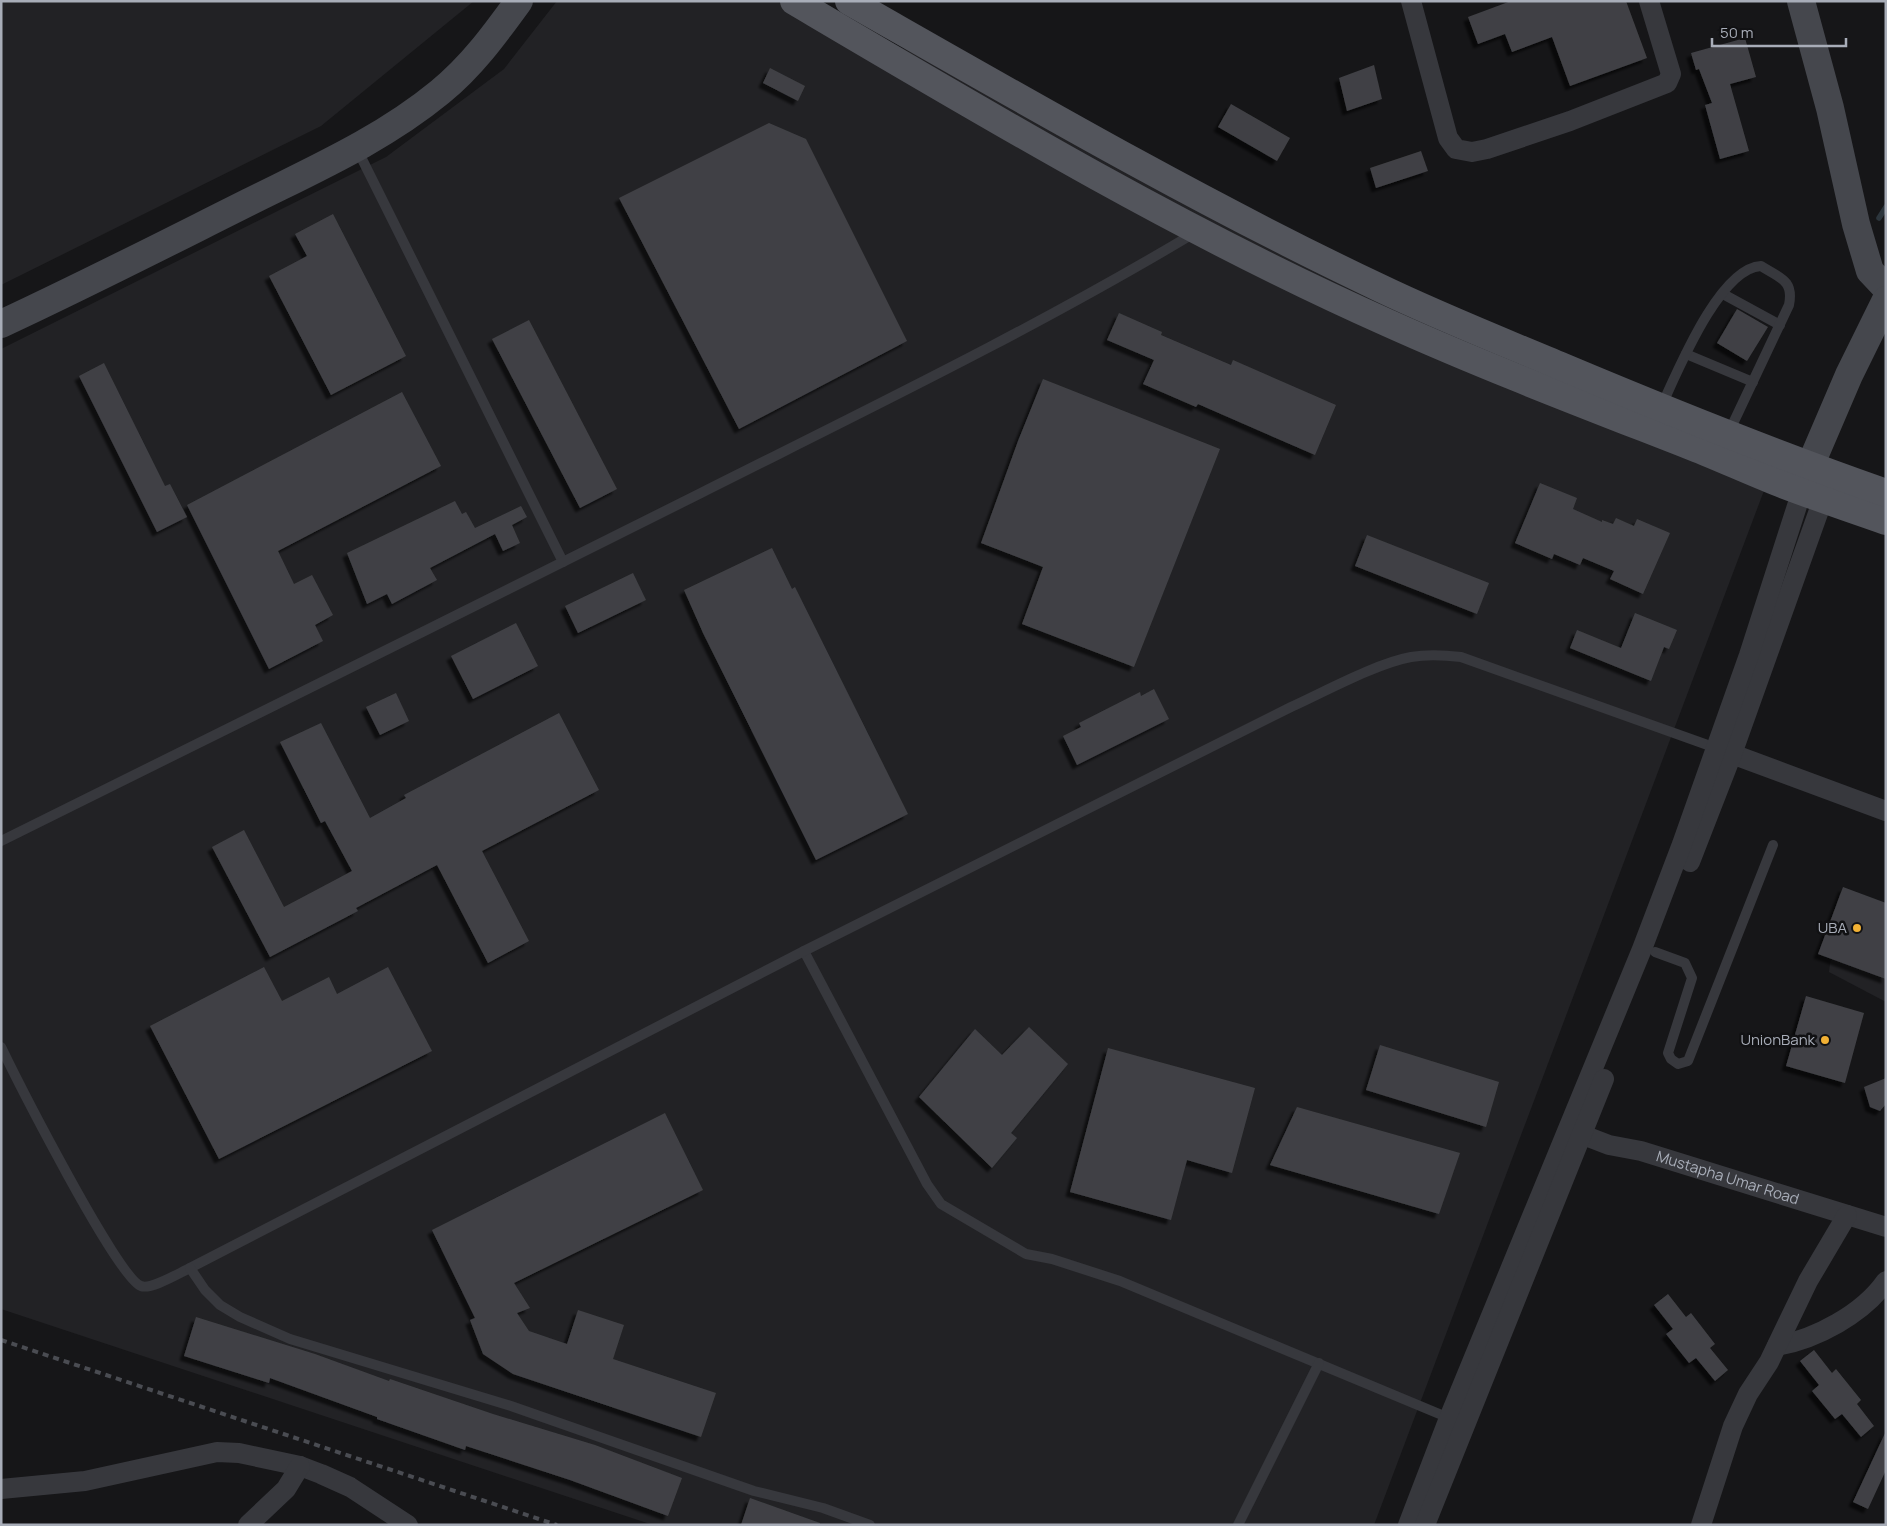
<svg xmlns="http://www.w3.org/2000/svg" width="1887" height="1526" font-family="Manrope,sans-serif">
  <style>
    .built { fill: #222225 }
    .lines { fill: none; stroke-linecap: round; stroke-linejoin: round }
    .stream { stroke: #2c353c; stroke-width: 5.5 }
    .building { fill: #404145; filter: url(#shadow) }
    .lane { stroke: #37383d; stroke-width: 10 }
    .street { stroke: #37383d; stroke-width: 20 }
    .secondary { stroke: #45474d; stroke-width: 28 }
    .primary { stroke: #53555c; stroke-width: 28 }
    .rail { stroke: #4a4c52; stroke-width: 4; stroke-dasharray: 6 5; stroke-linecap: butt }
    .poi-dot { fill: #f2b134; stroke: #111113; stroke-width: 2 }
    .labels { text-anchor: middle; stroke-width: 5; stroke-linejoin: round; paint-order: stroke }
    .poi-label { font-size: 15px; fill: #a8adb8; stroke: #111113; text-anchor: end }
    .street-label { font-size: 15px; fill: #a8adb8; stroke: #111113 }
  </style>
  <defs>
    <filter id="shadow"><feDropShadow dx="-4.5" dy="4.5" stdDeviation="1" flood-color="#0009"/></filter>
  </defs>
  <rect width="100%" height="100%" fill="#161618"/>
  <g class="built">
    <polygon points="1,1 474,1 321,126 1,285"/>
    <polygon points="557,1 808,1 1768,480 1374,1525 653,1525 1,1309 1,349 386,157 504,69"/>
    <polygon points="1839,894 1886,912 1886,1002 1829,972"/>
  </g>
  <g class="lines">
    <polyline class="stream" points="1879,218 1886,207"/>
  </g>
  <g class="building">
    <polygon points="1511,1 1626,1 1647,58 1570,86 1552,37 1512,52 1505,34 1478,44 1468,17"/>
    <polygon points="1745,38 1756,77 1730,84 1749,151 1720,159 1705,105 1712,103 1699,69 1696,70 1691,53"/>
    <polygon points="1374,65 1382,99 1347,111 1339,78"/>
    <polygon points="770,68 805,86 798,101 763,83"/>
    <polygon points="1231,104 1290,138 1277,161 1218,127"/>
    <polygon points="769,123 806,139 907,341 739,429 619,198"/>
    <polygon points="1421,151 1428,171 1376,188 1370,168"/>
    <polygon points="333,214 406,356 331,395 269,276 307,256 295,234"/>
    <polygon points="1737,309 1768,327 1747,361 1717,343"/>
    <polygon points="1119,313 1162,332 1161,335 1231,365 1233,360 1336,405 1315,455 1198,404 1196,407 1143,384 1154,360 1107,340"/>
    <polygon points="529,320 617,489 580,508 492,339"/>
    <polygon points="104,363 165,486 170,484 187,517 157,532 79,376"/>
    <polygon points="1043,379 1220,449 1134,667 1022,624 1043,567 981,543 1018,441"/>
    <polygon points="402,392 441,466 278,551 294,584 312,575 333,615 315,625 323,641 269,669 187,505"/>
    <polygon points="1540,483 1577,498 1573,509 1602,522 1602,520 1613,524 1616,518 1634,526 1637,519 1670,533 1643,594 1610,579 1614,571 1583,558 1580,565 1554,554 1552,559 1515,543"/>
    <polygon points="455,501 462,514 466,512 475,528 521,506 527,517 512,525 520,543 503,551 495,534 430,568 437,580 392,604 387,594 367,604 347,553"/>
    <polygon points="1367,535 1489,583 1477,614 1355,566"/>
    <polygon points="772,548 792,589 795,587 908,814 816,860 703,633 684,590"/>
    <polygon points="633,573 646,600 578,633 565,606"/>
    <polygon points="1635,613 1677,630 1669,649 1664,647 1651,681 1570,648 1577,630 1621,648"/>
    <polygon points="516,623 538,666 473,699 451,656"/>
    <polygon points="1154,689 1169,719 1077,765 1063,736 1081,727 1079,723 1140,692 1141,696"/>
    <polygon points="396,693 409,721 380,735 366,707"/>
    <polygon points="559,713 599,790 482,851 529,941 488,963 437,865 356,908 358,911 270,957 212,847 244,830 284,907 352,871 325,821 321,823 280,742 321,723 370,818 406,798 404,795"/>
    <polygon points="1843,887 1886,903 1886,979 1818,954"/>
    <polygon points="264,967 282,1001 329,977 337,994 388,967 432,1051 219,1159 150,1026"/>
    <polygon points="1806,996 1864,1013 1845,1083 1786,1066"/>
    <polygon points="1029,1027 1068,1064 1011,1133 1017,1138 992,1168 919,1097 975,1029 1002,1055"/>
    <polygon points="1380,1045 1499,1082 1486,1127 1366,1090"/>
    <polygon points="1108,1048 1255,1088 1232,1173 1187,1160 1171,1220 1070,1192"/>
    <polygon points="1886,1078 1886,1104 1880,1111 1870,1107 1864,1087"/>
    <polygon points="1297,1107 1460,1153 1439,1214 1270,1165"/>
    <polygon points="665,1113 703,1190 514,1283 530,1308 517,1313 529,1331 567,1344 578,1310 624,1325 613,1359 716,1393 701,1437 513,1374 483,1354 470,1320 475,1318 432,1230"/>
    <polygon points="1668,1294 1686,1317 1691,1313 1715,1344 1710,1348 1728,1370 1715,1381 1696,1358 1689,1363 1666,1334 1673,1329 1654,1305"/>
    <polygon points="196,1317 315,1354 389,1381 390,1379 493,1414 595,1445 682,1478 668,1516 570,1480 466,1446 465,1450 377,1419 377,1417 270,1378 269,1383 184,1356"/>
    <polygon points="1814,1350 1832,1373 1836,1369 1861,1400 1857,1404 1874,1426 1861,1437 1842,1414 1835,1419 1812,1391 1819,1385 1800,1361"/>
    <polygon points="1886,1431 1886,1470 1868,1509 1853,1502"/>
    <polygon points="750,1498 820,1523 820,1525 741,1525"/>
  </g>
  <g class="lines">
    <g class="lane">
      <polyline points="357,149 563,562"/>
      <polyline points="1723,294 1780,325"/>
      <polyline points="1686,354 1753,382"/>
      <path d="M1661 407C1677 373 1719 268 1761 266 1780 278 1794 280 1789 305L1729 432"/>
      <path d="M1 841C235 725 468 610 701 493 868 409 1036 328 1196 232"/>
      <polyline points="804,951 927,1184 941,1204 1026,1254 1052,1259 1120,1281 1449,1418"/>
      <polyline points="1655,952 1685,963 1692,978 1668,1053 1671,1059 1678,1064 1688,1061 1773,845"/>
      <path d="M1 1047C17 1080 118 1279 141 1286 151 1290 179 1273 190 1268L804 951 1291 707C1324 692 1377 663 1411 657 1428 654 1444 655 1461 657L1716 748"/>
      <polyline points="190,1268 205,1290 220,1305 240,1317 290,1339 511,1406 754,1491 823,1508 870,1525"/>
      <polyline points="1238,1525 1319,1363"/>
    </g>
    <g class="street">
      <polyline points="1411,1 1448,138 1456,149 1472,152 1487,149 1570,121 1667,83 1671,74 1649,1"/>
      <polyline points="1732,754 1886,811"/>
      <polyline points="1690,862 1732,754 1827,488"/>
      <path id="s1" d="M1570 1130 1609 1145 1641 1151 1886 1227"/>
      <path d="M1777 1346C1816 1339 1863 1314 1886 1281"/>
      <polyline points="1,1489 85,1481 217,1452 239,1453 300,1466 321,1474 350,1487 408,1525"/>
      <polyline points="248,1525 286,1489 300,1466"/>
      <polyline points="1408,1525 1449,1418 1642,949 1682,844 1749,655 1806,478"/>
      <polyline points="1425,1525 1604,1079"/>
      <polyline points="1701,1525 1733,1426 1748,1394 1769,1362 1808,1281 1847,1215"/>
    </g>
    <g class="secondary">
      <polyline points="1801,1 1830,108 1856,224 1870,271 1886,288"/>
      <path d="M1 324C85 285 167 243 249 202 315 169 383 139 440 92 472 66 495 34 519 1"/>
      <polyline points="1810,466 1849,375 1886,300"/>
    </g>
    <g class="primary">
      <path d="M794 1C987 115 1183 232 1388 323 1488 368 1591 407 1693 447 1721 458 1749 471 1777 482 1813 496 1849 508 1886 521"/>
      <path d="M849 1C1023 100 1197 201 1378 287 1438 316 1501 341 1563 367 1670 412 1777 455 1886 493"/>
    </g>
    <polyline class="rail" points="1,1340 557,1525"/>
  </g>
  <g class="poi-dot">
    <circle cx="1857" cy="928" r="5"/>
    <circle cx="1825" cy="1040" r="5"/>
  </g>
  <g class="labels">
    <g class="poi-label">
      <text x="1847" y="933">UBA</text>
      <text x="1815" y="1045">UnionBank</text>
    </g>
    <g class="street-label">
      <text dy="5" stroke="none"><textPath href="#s1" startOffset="165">Mustapha Umar Road</textPath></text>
    </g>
  </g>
  <rect width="1887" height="1526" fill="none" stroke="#a8adb8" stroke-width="5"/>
  <path d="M1712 38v8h134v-8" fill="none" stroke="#a8adb8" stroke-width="2.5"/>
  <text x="1720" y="38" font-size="15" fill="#a8adb8" stroke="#111113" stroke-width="4" paint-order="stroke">50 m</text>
</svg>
